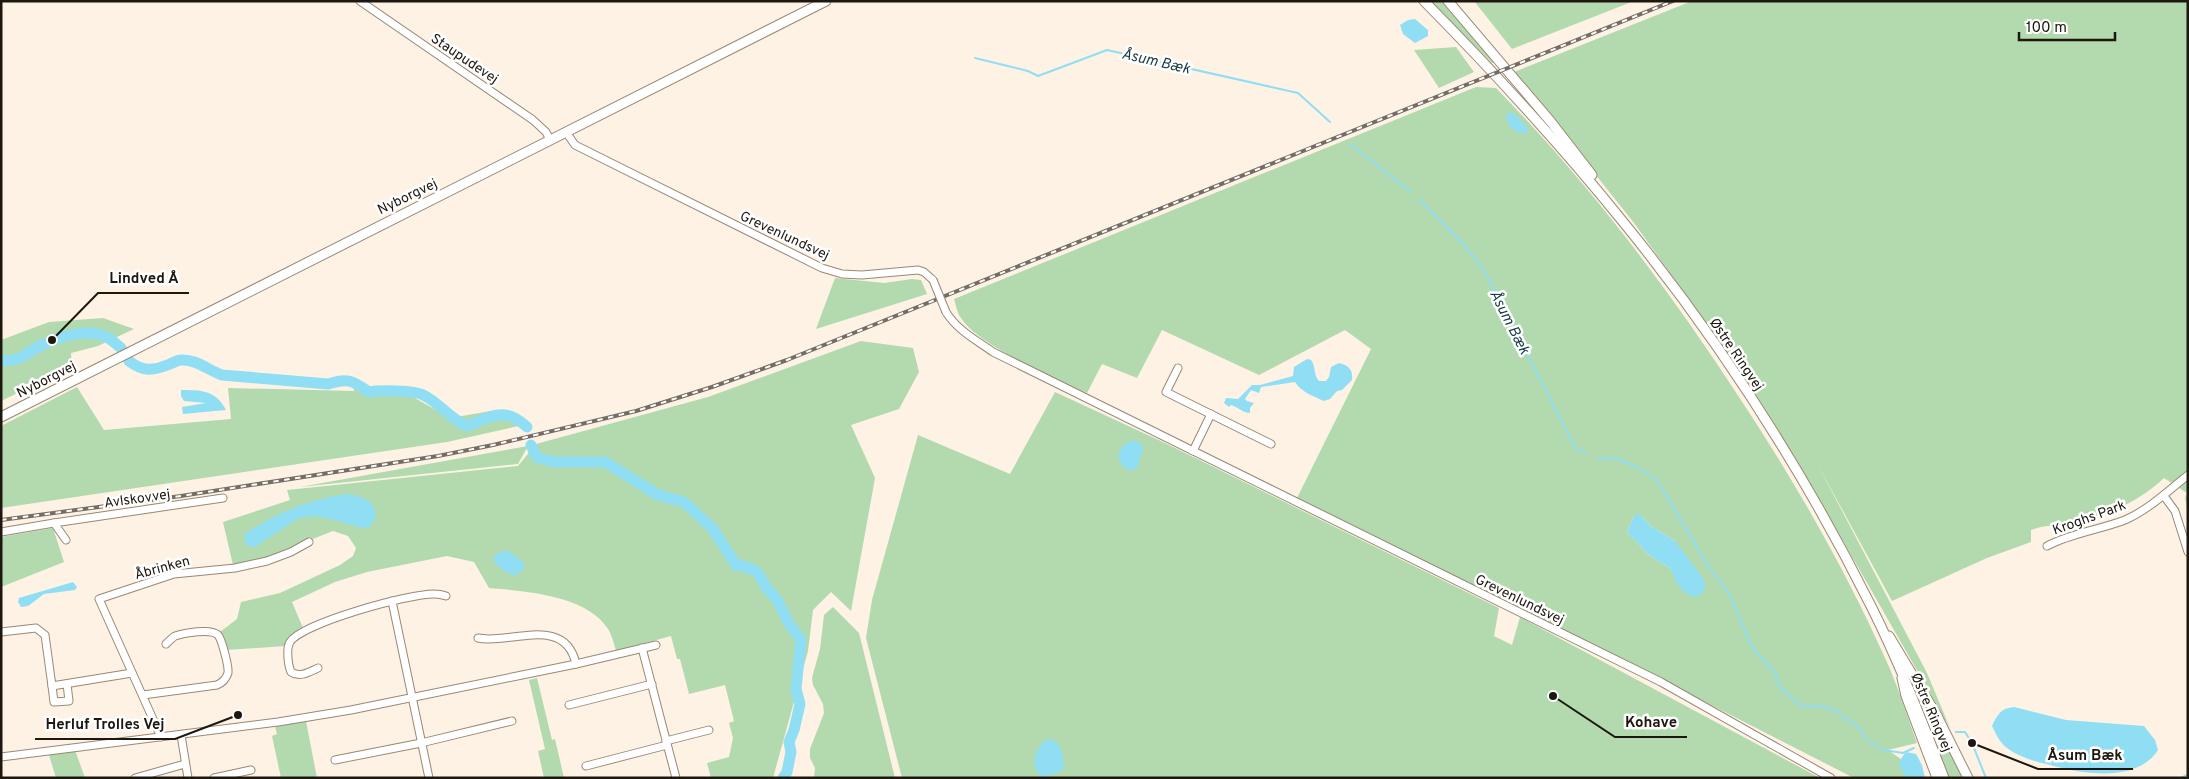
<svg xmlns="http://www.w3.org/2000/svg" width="2189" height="779" font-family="Overpass,sans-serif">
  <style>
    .green { fill: #b3daae; fill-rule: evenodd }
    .water { fill: #90def3 }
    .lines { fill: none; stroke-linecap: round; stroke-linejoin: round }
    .stream { stroke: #90def3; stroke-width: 2 }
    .river { stroke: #90def3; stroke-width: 11 }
    .minor-casing { stroke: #998874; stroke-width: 9 }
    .major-casing { stroke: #998874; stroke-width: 11 }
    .minor { stroke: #fff; stroke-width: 7 }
    .major { stroke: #fff; stroke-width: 9 }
    .rail-casing { stroke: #756d63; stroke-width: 4 }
    .rail { stroke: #fff; stroke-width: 2; stroke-dasharray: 5.5; stroke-linecap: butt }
    .minor-bridge-casing { stroke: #998874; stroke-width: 9; stroke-linecap: butt }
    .minor-bridge { stroke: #fff; stroke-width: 7 }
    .labels { text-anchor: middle; stroke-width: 5; stroke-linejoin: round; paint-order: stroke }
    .street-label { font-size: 14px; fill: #1d170f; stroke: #fff }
    .water-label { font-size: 15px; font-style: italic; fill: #183d46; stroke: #fff }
    .leader { fill: none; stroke: #1d170f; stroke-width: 2 }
    .callout-dot { fill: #1d170f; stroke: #fff; stroke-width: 2 }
    .callout-label { font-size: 15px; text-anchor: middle; font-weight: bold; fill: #1d170f; stroke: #fff; stroke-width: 5; stroke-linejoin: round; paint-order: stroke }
  </style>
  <rect width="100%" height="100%" fill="#fdf2e4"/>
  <g class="green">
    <polygon points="1431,1 1444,1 1495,62 1492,63"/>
    <polygon points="1474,1 1634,1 1512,49"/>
    <path d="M1692 1H2188V513L2185 498 2187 493 2164 478C2138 503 2103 517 2069 523 2056 526 2043 525 2031 530V542L1987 558 1892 601 1818 465 1927 673 1950 728 1795 457 1716 337 1634 223 1514 72Z"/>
    <polygon points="1456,47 1474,72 1439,88 1414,50"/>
    <path d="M1476 87 1496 88C1588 182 1668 288 1739 397 1796 483 1848 574 1890 669 1900 693 1908 718 1917 743L1888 750 1918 771 1920 778H1854L1670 684 1671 683 1297 498 1371 349 1345 330 1259 375 1162 330 1137 378 1102 364 1087 393C1055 378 979 346 961 318 957 313 956 305 954 299ZM1641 516 1651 526 1675 541 1673 574 1670 568 1649 555 1627 532 1633 518Z"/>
    <polygon points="835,278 884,283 912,279 921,280 927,294 816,329"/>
    <polygon points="103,318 134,329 98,346 71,353 72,367 1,401 1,340 49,322"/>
    <path d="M861 341 913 348 919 372 899 409 851 425 875 478 851 611 831 592 813 610 808 651 773 778H711L707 763 729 757 733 738 729 723 734 721 725 685 689 694 680 659H677L671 636 616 651C614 644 612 635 608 629 587 595 524 591 489 588L474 562 447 556 367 572 335 582 292 602 303 628 288 637 285 646 227 650 220 632 237 619 241 602 280 593 340 565 353 556 356 548 348 536 333 531 267 557 233 565 223 522 290 500 287 490 518 466 536 444 708 397Z"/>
    <polygon points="77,387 104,430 231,419 228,388 354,391 354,388 413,397 450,418 497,410 523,425 447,442 1,508 1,426"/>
    <polygon points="1055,392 1163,442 1499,608 1494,636 1512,645 1520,617 1820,778 902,778 866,638 872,600 918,435 1010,474"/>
    <polygon points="528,446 518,464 300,487"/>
    <polygon points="53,528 64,562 1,587 1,537"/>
    <polygon points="833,607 859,633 895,778 814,778 815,768 810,758 810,749 824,713 823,704 813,685 812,678 820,649 824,615"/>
    <polygon points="537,678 552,740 555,739 564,778 544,778 538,751 545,749 529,680"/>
    <polygon points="306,721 317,778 281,778 272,736 277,734 275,726"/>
    <polygon points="1946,742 1963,778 1948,778 1936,746"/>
    <polygon points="75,750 85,778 56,778 49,755"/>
  </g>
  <g class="water">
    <polygon points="1415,19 1428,30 1428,36 1415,43 1403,34 1400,25 1408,20"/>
    <path d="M1508 113H1513L1527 127 1528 133C1515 134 1509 128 1506 116Z"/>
    <path d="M1307 359 1311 360C1316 366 1313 375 1319 381H1326L1329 377 1331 367 1339 363C1349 366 1353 369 1352 380L1342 390 1337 391 1330 399 1324 401C1313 396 1301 392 1295 382L1261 387 1259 393 1251 390 1245 399 1247 401 1254 403 1250 408V413C1243 413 1238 407 1231 405L1229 407 1224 403 1226 398 1238 399 1252 385H1260L1293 376 1294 367Z"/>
    <path d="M181 390C201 390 216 390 226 410L183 414 182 407 206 403 184 401 181 396Z"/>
    <polygon points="1132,440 1141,443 1143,450 1137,468 1131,471 1122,466 1118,454 1123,446"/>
    <path d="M345 494C364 495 386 506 370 527L362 528 330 519 315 516 299 518 255 547H249L245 543V534C275 513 309 500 345 494Z"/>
    <path d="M1638 513 1651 526 1675 541 1703 578C1707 588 1705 594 1694 597L1686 593 1677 584 1670 568 1649 555 1627 532 1633 518Z"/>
    <path d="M507 550 523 562 524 569 514 576C505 571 497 568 493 558L496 554Z"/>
    <polygon points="73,582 77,587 75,590 44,594 28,606 21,607 18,602 19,598"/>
    <path d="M2014 707 2066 720 2144 726 2155 740 2158 750C2139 779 2096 776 2062 768 2043 763 2023 760 2007 748 2000 743 1996 734 1992 726 1997 715 2001 708 2014 707Z"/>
    <path d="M1047 739 1057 742 1062 752 1064 769 1059 772 1043 777C1028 769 1035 747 1047 739Z"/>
    <polygon points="1906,752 1916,754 1922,765 1925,778 1907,778 1900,768 1900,760"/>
  </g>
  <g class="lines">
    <g class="stream">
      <polyline points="975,58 1028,71 1038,76 1107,50 1298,93 1330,122"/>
      <polyline points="1350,144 1411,192"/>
      <polyline points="1420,200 1467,248 1484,270 1576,449 1586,453"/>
      <polyline points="1598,458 1617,459 1637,467 1656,479 1706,562 1730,595 1752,647 1777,675 1776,680 1781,688 1802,707 1823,706 1838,712 1859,728 1867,740 1884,750 1903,753 1914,748"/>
      <polyline points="1956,732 1965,732 1972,743 1986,778"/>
      <polyline points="2181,778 2188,774"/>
    </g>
    <g class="river">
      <path d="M1 361C25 360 22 355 40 346 58 337 86 328 105 336 111 339 116 344 121 348"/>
      <path d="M129 361C143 372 153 371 170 364 173 363 177 360 181 360 196 359 208 370 222 375L328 384C348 378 352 380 369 392 379 390 414 390 423 395 439 402 448 418 467 426 493 416 504 406 527 427"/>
      <polyline points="531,445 536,457 554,462 605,462 658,495 684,502 713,529 736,565 750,568 758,573 766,587 778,601 788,622 801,640 796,689 800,704 794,730 789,742 791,752 787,772 783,778"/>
    </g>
    <defs>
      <g id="minor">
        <polyline points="360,1 533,120 546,132 550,140"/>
        <polyline points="566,132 575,145 822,268 842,274 862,275 918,270 924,272 933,280"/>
        <path d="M946 312C957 330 976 340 993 352L1661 682 1831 778"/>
        <polyline points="1178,368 1166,392 1271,444"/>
        <polyline points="1193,451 1211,414"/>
        <polyline points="2164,496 2175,511 2188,552"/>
        <polyline points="54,523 223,498"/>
        <polyline points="1,532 54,523 66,540"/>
        <path d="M2047 546C2071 533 2099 530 2125 520 2148 510 2168 491 2188 475"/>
        <polyline points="392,601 429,778"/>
        <polyline points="1,632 36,628 45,635 52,686"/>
        <path d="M478 638C509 645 565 614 576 664"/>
        <polyline points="642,648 676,778"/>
        <path d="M318 668C309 672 300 678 291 672 288 665 286 648 290 642 302 623 411 593 435 594 439 594 443 595 446 596"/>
        <polyline points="1901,678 1905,696 1936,778"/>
        <polyline points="67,684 69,701 54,702 52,686 132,673"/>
        <path d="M143 695 217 685C222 683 226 679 228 673 229 667 222 640 218 635 211 628 184 633 175 636 172 638 169 641 166 644"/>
        <polyline points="569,705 652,684"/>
        <polyline points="181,735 188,778"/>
        <polyline points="161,737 99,599 174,574 235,568 267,561 291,552 309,542"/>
        <polyline points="666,741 709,730"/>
        <polyline points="1,757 278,722 351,710 576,664 656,645"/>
        <polyline points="335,760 421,743 512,721"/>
        <polyline points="586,766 667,745"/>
        <polyline points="135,778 185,764"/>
        <polyline points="214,778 251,770"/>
      </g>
      <g id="major">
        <path d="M1424 1C1494 72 1562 146 1624 223 1720 341 1804 472 1872 608 1899 662 1922 721 1944 778"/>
        <polyline points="1448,1 1551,122 1592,175"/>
        <polyline points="1,417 826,1"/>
        <polyline points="1889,636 1936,714 1968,778"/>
      </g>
    </defs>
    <use href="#minor" class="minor-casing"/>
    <use href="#major" class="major-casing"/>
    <use href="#minor" class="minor"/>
    <use href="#major" class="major"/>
    <defs>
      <polyline id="rail" points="1,520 181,496 438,456 493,445 636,411 712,387 787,360 1673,1"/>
    </defs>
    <use href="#rail" class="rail-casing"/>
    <use href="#rail" class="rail"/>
    <defs>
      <polyline id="minor-bridge" points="933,280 946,312"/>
    </defs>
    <use href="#minor-bridge" class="minor-bridge-casing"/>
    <use href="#minor-bridge" class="minor-bridge"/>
  </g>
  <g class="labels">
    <g class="street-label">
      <text transform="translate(465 58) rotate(34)" y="5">Staupudevej</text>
      <text transform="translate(407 196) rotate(-26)" y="5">Nyborgvej</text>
      <text transform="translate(785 235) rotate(25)" y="5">Grevenlundsvej</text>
      <text transform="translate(1737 354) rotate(56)" y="5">Østre Ringvej</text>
      <text transform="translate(46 379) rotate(-27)" y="5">Nyborgvej</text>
      <text transform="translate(137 498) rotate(-8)" y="5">Avlskovvej</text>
      <text transform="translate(2089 517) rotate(-20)" y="5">Kroghs Park</text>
      <text transform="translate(162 567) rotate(-15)" y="5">Åbrinken</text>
      <text transform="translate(1520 599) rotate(26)" y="5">Grevenlundsvej</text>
      <text transform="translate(1932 712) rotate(67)" y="5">Østre Ringvej</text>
    </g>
    <g class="water-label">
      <text transform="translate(1156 61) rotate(13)" y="5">Åsum Bæk</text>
      <text transform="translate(1510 322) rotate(63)" y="5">Åsum Bæk</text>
    </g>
  </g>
  <path class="leader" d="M52 340L98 293H189M1553 696L1615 737H1687M238 715L175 739H35M1972 743L2038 769H2133"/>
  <g class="callout-dot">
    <circle cx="52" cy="340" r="5"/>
    <circle cx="1553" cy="696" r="5"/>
    <circle cx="238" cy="715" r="5"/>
    <circle cx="1972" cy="743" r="5"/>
  </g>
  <g class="callout-label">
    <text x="144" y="283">Lindved Å</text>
    <text x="1651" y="727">Kohave</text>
    <text x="105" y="729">Herluf Trolles Vej</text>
    <text x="2085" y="760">Åsum Bæk</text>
  </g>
  <rect width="2189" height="779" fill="none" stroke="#1d170f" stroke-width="5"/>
  <path d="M2019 32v8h96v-8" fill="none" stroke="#1d170f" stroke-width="2.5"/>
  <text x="2026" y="32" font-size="15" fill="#1d170f" stroke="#ffffff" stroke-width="4" paint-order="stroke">100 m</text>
</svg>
